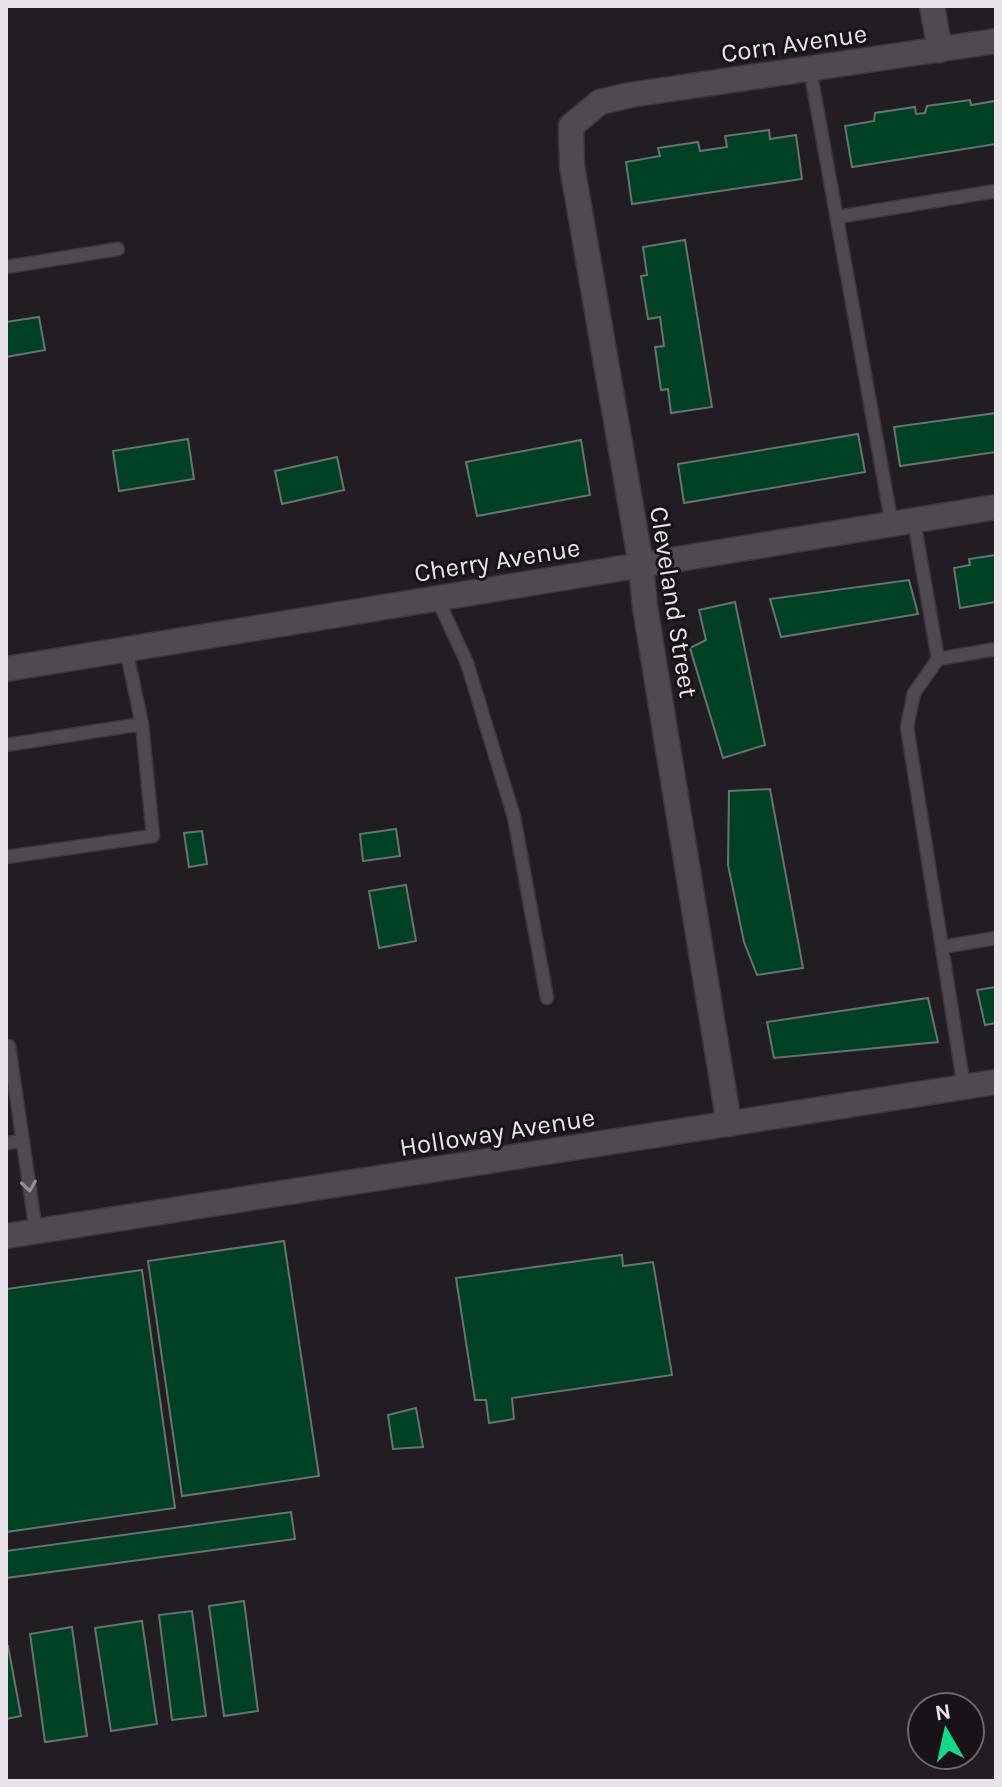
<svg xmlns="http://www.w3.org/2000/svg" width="1002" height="1787" font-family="Karla,sans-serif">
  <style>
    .building { fill: #004125; stroke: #69736d; stroke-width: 2 }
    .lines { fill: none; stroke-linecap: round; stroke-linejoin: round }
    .lane-casing { stroke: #3c383d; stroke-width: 15 }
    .street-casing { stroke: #3c383d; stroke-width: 27 }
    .lane { stroke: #504951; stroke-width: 12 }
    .street { stroke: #504951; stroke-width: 24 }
    .oneway { stroke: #948f95 }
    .labels { text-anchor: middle; stroke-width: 6; stroke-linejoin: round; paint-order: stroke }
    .street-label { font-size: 26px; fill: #e8e4e9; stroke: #191319 }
  </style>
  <rect width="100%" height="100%" fill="#221c23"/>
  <g class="building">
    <polygon points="970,100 971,105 995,101 996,144 852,167 845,126 874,121 875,113 915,107 916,114 925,113 927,106"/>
    <polygon points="769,130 770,139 796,135 802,179 632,204 626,162 660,156 658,148 698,142 700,151 727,147 725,136"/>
    <polygon points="685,240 712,407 671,413 668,389 661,390 655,347 664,346 660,317 648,319 641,276 647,275 643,247"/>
    <polygon points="39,317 45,350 6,357 6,322"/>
    <polygon points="996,413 996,452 900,466 894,427"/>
    <polygon points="858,434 865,472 684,503 678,464"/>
    <polygon points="188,439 194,479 119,491 113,451"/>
    <polygon points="581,440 590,495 477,516 466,462"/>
    <polygon points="337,457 344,490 282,504 275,471"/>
    <polygon points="996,555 996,602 960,608 954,568 970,565 969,559"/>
    <polygon points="909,580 918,614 781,637 770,599"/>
    <polygon points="735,602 765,745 723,758 690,648 706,640 699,610"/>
    <polygon points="770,789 803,968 757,975 744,942 728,865 729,791"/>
    <polygon points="396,829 400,856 363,861 360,834"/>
    <polygon points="202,831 207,864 189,867 184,833"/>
    <polygon points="406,885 416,941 379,948 369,891"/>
    <polygon points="996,987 996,1023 985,1025 977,990"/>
    <polygon points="928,998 938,1042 774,1058 767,1022"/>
    <polygon points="284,1241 319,1476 182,1496 148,1261"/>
    <polygon points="622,1255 623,1266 653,1262 672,1375 512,1398 514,1419 489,1423 486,1400 475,1400 456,1278"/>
    <polygon points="142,1270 175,1508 6,1532 6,1289"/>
    <polygon points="416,1408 423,1447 393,1449 388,1415"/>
    <polygon points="291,1512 295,1539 6,1578 6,1551"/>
    <polygon points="244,1601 258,1711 224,1716 209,1606"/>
    <polygon points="192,1611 206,1716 172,1720 159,1615"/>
    <polygon points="142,1621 157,1724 111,1731 95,1628"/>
    <polygon points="72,1627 87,1736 45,1742 30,1634"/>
    <polygon points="6,1646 8,1646 21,1716 6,1719"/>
  </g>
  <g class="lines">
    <defs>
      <g id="lane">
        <polyline points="810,69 892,525"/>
        <polyline points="837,217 996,191"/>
        <polyline points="6,267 118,249"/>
        <polyline points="914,521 938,659 914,693 907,727 964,1087"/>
        <polyline points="437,598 467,663 514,817 547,998"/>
        <polyline points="938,659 996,649"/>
        <polyline points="6,745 142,724 126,649"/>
        <polyline points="6,857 153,836 142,724"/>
        <polyline points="942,947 996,938"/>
        <polyline points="6,1046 9,1046 36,1232"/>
        <polyline points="6,1143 23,1141"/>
      </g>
      <g id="street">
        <polyline points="932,6 940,50"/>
        <polyline points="6,669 996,507"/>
        <polyline points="729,1124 645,607 641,565 572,166 571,126 600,102 630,95 996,41"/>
        <polyline points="6,1236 996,1082"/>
      </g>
    </defs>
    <use href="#lane" class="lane-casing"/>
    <use href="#street" class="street-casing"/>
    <use href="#lane" class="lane"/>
    <use href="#street" class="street"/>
  </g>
  <defs><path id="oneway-chevron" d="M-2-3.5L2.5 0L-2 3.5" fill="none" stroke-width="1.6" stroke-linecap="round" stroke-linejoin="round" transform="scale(2)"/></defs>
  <use class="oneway" href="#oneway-chevron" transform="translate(29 1186) rotate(82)"/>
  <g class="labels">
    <g class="street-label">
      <text transform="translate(794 43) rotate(-8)" y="9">Corn Avenue</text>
      <text transform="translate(497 560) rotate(-9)" y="9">Cherry Avenue</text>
      <text transform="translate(674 602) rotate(81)" y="9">Cleveland Street</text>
      <text transform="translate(497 1132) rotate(-9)" y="9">Holloway Avenue</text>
    </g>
  </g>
  <rect width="1002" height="1787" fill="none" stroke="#e8e4e9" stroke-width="16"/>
  <g transform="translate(946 1731) rotate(351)"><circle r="38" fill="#191319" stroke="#6c676c" stroke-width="2"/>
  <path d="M0-6L14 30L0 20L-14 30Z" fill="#15d989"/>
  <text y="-12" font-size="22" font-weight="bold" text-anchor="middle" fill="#e8e4e9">N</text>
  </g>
</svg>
